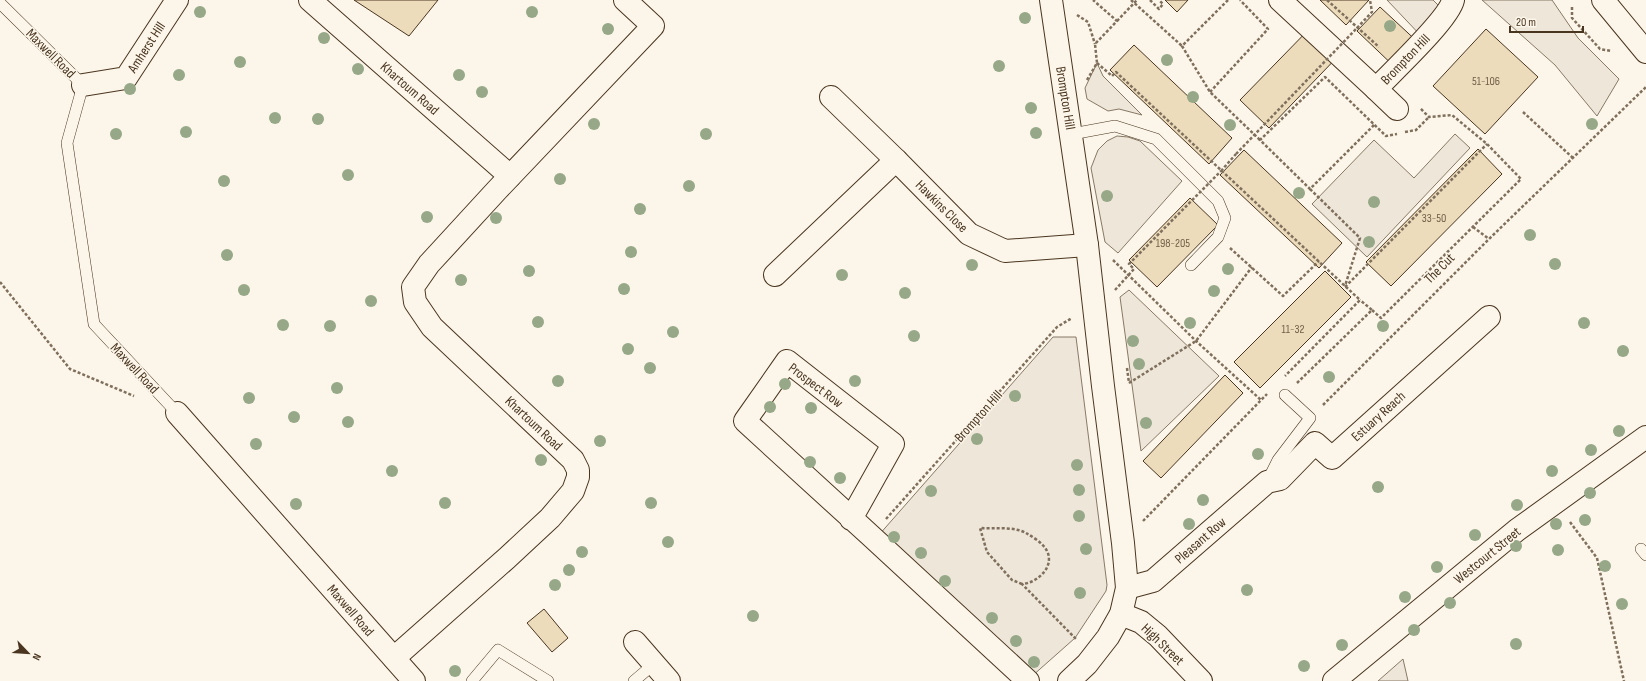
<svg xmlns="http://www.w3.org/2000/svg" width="1646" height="681" font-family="'Sofia Sans Condensed',sans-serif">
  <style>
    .green { fill: #ede6d9; stroke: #887966 }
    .building { fill: #ecdcbc; stroke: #4a3520 }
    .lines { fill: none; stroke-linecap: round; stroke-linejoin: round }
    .lane-casing { stroke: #4a3520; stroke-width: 12 }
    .street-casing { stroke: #4a3520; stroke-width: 24 }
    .primary-casing { stroke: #4a3520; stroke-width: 24 }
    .path { stroke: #7f6f5c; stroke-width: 2.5; stroke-dasharray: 3 2; stroke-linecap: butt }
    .lane { stroke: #fbf6e9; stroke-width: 11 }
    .street { stroke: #fbf6e9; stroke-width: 22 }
    .primary { stroke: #fbf6e9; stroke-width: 22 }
    .path-bridge { stroke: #7f6f5c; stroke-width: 2.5; stroke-dasharray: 3 2; stroke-linecap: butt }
    .tree { fill: #96a887 }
    .labels { text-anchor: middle; stroke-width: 3; stroke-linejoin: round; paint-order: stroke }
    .number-label { font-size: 12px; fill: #725f47 }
    .street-label { font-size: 14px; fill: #4a3520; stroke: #fbf6e9 }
  </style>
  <rect width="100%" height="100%" fill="#fbf6e9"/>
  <g class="green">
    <polygon points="1387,0 1433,0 1447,14 1424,39"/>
    <polygon points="1482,0 1552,0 1578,38 1619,79 1597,116 1555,65"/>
    <polygon points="1097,63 1103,76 1142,115 1119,109 1108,111 1087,99 1085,88"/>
    <polygon points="1455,134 1470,148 1367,257 1312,204 1374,140 1414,178"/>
    <polygon points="1117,136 1128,137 1140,141 1182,181 1118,253 1105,242 1091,168 1098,150 1107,141"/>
    <polygon points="1129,290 1219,376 1141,451 1120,297"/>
    <polygon points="1053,337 1076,337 1107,585 1106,591 1075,638 1031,677 878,536"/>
    <polygon points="1403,659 1408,681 1378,681"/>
  </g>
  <g class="building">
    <polygon points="354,0 438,0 409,36"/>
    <polygon points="1165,0 1188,0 1177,12"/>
    <polygon points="1320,0 1369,0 1346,25"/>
    <polygon points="1380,7 1422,46 1399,71 1357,31"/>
    <polygon points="1316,22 1345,49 1269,128 1240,100"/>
    <polygon points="1486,29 1538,77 1485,134 1433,86"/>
    <polygon points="1134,45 1232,138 1209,164 1110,70"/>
    <polygon points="1478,149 1502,174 1391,286 1366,262"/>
    <polygon points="1244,150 1342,243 1319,268 1220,175"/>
    <polygon points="1190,198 1218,225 1157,287 1129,260"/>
    <polygon points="1325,271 1351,297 1260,388 1234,362"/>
    <polygon points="1225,375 1243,393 1161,478 1143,461"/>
    <polygon points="544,609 568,638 552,652 527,623"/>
  </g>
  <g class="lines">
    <defs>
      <g id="lane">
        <polyline points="0,3 83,85 67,143 94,324 177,413"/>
        <polyline points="1072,134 1115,126 1156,139 1218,201 1225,218 1218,237 1191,265"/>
        <polyline points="1267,482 1278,460 1310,418 1285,395"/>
        <polyline points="1641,549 1646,555"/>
        <polyline points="472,681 498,650 548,681"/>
        <polyline points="634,681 654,664"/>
      </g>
      <g id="street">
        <polyline points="310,0 510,176"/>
        <polyline points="1051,0 1087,245 1103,386 1123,543 1127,588 1121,614 1108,637 1087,664 1069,681"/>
        <path d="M1280 0 1376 89C1392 72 1449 19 1453 0"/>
        <polyline points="83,85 126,78 177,0"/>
        <polyline points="1376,89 1397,109"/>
        <polyline points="831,97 896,160 969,234 1005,251 1087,245"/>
        <polyline points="775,275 896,160"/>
        <polyline points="177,413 414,681"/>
        <polyline points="851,519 893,444 787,361 745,421 871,536 1028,681"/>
        <polyline points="1127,588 1153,581 1267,482 1280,479 1315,443 1332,458 1489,317"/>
        <polyline points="1121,614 1141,622 1158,636 1201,681"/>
        <polyline points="635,642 669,681"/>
        <polyline points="394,658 507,558 550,518 573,491 578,477 578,470 573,460 432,327 415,302 413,287 429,264 497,190 653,26 625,0"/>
        <polyline points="1334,681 1517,530 1646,437"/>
      </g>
      <polyline id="primary" points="1603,0 1646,52"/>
    </defs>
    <use href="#lane" class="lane-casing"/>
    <use href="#street" class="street-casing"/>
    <use href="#primary" class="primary-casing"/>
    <g class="path">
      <polyline points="1131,0 1182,46"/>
      <polyline points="1150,0 1159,9 1163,4 1159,0"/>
      <polyline points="1228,0 1182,46 1210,92 1260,140"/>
      <polyline points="1327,0 1379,47"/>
      <polyline points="1572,7 1572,18 1600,49 1611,51"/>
      <polyline points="1077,15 1088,22 1095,44"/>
      <polyline points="1357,28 1372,12 1370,0"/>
      <polyline points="1097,63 1112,76 1116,72 1360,300 1285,376"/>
      <polyline points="1087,80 1097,63 1095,44 1117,21 1093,0"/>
      <polyline points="1210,92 1268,29 1240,0"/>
      <polyline points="1523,112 1573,158"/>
      <polyline points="1374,125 1310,189 1260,140 1325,77 1386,136 1397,134"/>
      <polyline points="1405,132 1416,130 1429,117"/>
      <polyline points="1221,171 1236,154"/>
      <polyline points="1310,189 1360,238 1345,286"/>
      <polyline points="1473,227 1489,239"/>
      <polyline points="1230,248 1283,296 1319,261"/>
      <polyline points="1113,260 1196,341 1261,400"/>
      <polyline points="0,282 70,369 134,396"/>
      <polyline points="1345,287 1487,144"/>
      <polyline points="1372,310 1381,318 1521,179 1487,144 1452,115 1429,117 1420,108"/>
      <polyline points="1127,368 1129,383"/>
      <polyline points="1129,383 1196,341 1252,267"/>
      <polyline points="1297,383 1372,310 1360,300"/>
      <polyline points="1323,405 1489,239 1646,87"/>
      <polyline points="886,519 1057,327 1072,318"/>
      <polyline points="1143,521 1267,394"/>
      <polyline points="1570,522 1597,558 1624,681"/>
      <path d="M1022 584 1012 580 987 552 980 528C994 529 1013 526 1026 533 1033 537 1043 543 1047 551 1055 567 1037 583 1022 584L1076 639"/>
    </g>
    <use href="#lane" class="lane"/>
    <use href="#street" class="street"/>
    <use href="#primary" class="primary"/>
    <g class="path-bridge">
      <polyline points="1117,21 1137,0"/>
      <polyline points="1236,154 1357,28"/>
      <polyline points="1115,290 1134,269 1129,264 1221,171"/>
    </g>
  </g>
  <g class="tree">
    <circle cx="200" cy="12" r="6"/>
    <circle cx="532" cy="12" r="6"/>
    <circle cx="1025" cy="18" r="6"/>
    <circle cx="1390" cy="26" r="6"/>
    <circle cx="608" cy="29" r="6"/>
    <circle cx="324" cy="38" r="6"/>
    <circle cx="1167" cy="60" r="6"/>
    <circle cx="240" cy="62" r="6"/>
    <circle cx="999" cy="66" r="6"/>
    <circle cx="358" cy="69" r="6"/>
    <circle cx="179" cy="75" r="6"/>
    <circle cx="459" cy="75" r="6"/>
    <circle cx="130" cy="89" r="6"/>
    <circle cx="482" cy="92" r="6"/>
    <circle cx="1193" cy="97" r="6"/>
    <circle cx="1031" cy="108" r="6"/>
    <circle cx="275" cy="118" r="6"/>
    <circle cx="318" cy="119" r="6"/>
    <circle cx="594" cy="124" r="6"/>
    <circle cx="1592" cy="124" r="6"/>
    <circle cx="1230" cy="125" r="6"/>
    <circle cx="186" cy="132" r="6"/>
    <circle cx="1036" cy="133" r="6"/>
    <circle cx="116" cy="134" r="6"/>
    <circle cx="706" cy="134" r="6"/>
    <circle cx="348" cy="175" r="6"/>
    <circle cx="560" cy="179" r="6"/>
    <circle cx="224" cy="181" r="6"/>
    <circle cx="689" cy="186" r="6"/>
    <circle cx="1299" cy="193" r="6"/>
    <circle cx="1107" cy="196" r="6"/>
    <circle cx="1374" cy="202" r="6"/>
    <circle cx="640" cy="209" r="6"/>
    <circle cx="427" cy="217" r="6"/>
    <circle cx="496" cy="218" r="6"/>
    <circle cx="1530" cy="235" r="6"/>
    <circle cx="1369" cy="242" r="6"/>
    <circle cx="631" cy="252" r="6"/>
    <circle cx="227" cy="255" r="6"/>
    <circle cx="1555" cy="264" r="6"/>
    <circle cx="972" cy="265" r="6"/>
    <circle cx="1228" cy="269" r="6"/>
    <circle cx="529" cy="271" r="6"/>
    <circle cx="842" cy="275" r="6"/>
    <circle cx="461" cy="280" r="6"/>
    <circle cx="624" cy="289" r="6"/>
    <circle cx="244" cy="290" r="6"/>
    <circle cx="1214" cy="291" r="6"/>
    <circle cx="905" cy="293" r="6"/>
    <circle cx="371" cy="301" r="6"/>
    <circle cx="538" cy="322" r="6"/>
    <circle cx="1190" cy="323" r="6"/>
    <circle cx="1584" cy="323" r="6"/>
    <circle cx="283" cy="325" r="6"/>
    <circle cx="330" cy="326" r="6"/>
    <circle cx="1383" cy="326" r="6"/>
    <circle cx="673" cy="332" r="6"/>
    <circle cx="914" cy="336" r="6"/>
    <circle cx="1133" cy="341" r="6"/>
    <circle cx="628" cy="349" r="6"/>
    <circle cx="1623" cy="351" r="6"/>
    <circle cx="1139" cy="364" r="6"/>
    <circle cx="650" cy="368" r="6"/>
    <circle cx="1329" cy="377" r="6"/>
    <circle cx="558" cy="381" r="6"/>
    <circle cx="855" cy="381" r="6"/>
    <circle cx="785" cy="384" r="6"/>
    <circle cx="337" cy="388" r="6"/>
    <circle cx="1015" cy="396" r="6"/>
    <circle cx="249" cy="398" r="6"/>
    <circle cx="770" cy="407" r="6"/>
    <circle cx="811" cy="408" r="6"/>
    <circle cx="294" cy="417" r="6"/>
    <circle cx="348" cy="422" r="6"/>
    <circle cx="1146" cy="423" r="6"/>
    <circle cx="1619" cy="431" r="6"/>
    <circle cx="977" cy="439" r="6"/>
    <circle cx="600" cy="441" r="6"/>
    <circle cx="256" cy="444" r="6"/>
    <circle cx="1591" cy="450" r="6"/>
    <circle cx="1258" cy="454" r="6"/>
    <circle cx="541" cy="460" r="6"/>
    <circle cx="810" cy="462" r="6"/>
    <circle cx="1077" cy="465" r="6"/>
    <circle cx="392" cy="471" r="6"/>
    <circle cx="1552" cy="471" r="6"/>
    <circle cx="840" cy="478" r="6"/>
    <circle cx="1378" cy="487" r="6"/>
    <circle cx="1079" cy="490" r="6"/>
    <circle cx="931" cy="491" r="6"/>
    <circle cx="1590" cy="493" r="6"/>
    <circle cx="1203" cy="500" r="6"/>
    <circle cx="445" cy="503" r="6"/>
    <circle cx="651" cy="503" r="6"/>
    <circle cx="296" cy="504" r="6"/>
    <circle cx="1517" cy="505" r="6"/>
    <circle cx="1079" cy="516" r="6"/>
    <circle cx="1585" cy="520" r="6"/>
    <circle cx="1189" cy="524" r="6"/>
    <circle cx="1556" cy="524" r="6"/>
    <circle cx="1475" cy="535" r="6"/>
    <circle cx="894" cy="537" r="6"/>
    <circle cx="668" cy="542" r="6"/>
    <circle cx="1516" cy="546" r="6"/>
    <circle cx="1086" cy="549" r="6"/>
    <circle cx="1558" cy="550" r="6"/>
    <circle cx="582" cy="552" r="6"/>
    <circle cx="921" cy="553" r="6"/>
    <circle cx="1605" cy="566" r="6"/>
    <circle cx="1437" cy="567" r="6"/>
    <circle cx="569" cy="570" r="6"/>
    <circle cx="945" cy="581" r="6"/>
    <circle cx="555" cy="585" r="6"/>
    <circle cx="1247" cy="590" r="6"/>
    <circle cx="1080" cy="593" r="6"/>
    <circle cx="1405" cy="597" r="6"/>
    <circle cx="1450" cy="603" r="6"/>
    <circle cx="1622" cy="604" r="6"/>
    <circle cx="753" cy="616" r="6"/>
    <circle cx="992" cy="618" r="6"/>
    <circle cx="1414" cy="630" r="6"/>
    <circle cx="1016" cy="641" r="6"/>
    <circle cx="1516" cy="644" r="6"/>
    <circle cx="1342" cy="645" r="6"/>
    <circle cx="1034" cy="662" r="6"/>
    <circle cx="1304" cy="666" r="6"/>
    <circle cx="455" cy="671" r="6"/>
  </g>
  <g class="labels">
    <g class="number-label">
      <text x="1486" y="85">51-106</text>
      <text x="1434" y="222">33-50</text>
      <text x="1173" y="247">198-205</text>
      <text x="1293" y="333">11-32</text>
    </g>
    <g class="street-label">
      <text transform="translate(146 47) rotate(-57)" y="5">Amherst Hill</text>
      <text transform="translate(51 53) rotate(45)" y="5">Maxwell Road</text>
      <text transform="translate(1405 59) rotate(-46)" y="5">Brompton Hill</text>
      <text transform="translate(410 88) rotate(41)" y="5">Khartoum Road</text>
      <text transform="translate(1066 98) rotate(81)" y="5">Brompton Hill</text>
      <text transform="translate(942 206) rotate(45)" y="5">Hawkins Close</text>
      <text transform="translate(1439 268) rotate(-45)" y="5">The Cut</text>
      <text transform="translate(135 368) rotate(47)" y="5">Maxwell Road</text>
      <text transform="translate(816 385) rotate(37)" y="5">Prospect Row</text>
      <text transform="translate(978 416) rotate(-48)" y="5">Brompton Hill</text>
      <text transform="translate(1378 416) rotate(-42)" y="5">Estuary Reach</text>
      <text transform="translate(534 423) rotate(43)" y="5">Khartoum Road</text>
      <text transform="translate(1200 540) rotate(-41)" y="5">Pleasant Row</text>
      <text transform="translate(1487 555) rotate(-39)" y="5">Westcourt Street</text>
      <text transform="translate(351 610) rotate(49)" y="5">Maxwell Road</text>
      <text transform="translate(1163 644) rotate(44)" y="5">High Street</text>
    </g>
  </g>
  <g transform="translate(28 653) rotate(115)" stroke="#fbf6e9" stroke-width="3" paint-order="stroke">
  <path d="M0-3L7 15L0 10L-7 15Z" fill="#4a3520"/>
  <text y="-6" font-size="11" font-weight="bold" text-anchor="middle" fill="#4a3520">N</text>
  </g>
  <path d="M1510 26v6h73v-6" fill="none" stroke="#4a3520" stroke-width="2"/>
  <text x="1516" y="26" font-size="12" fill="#4a3520" stroke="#fbf6e9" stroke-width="3" paint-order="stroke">20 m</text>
</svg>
